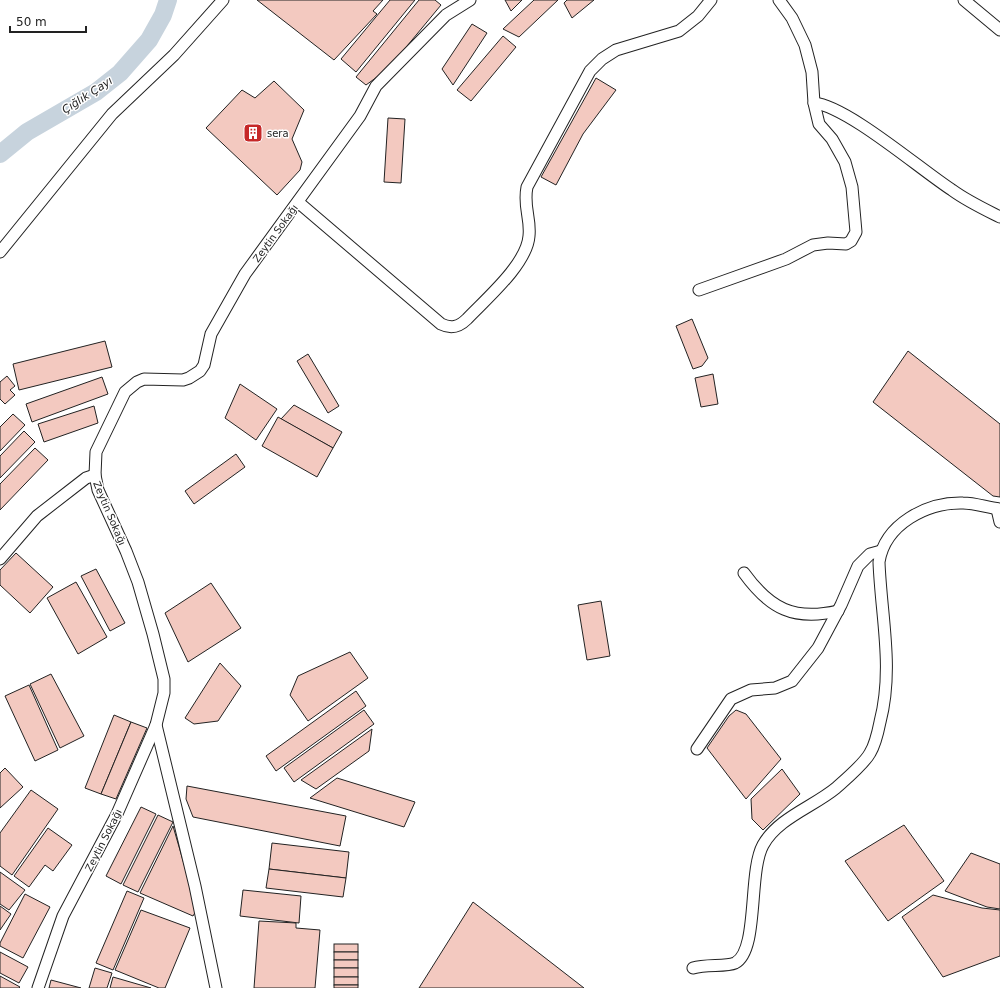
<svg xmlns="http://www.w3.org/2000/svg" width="1000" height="988" font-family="'DejaVu Sans',sans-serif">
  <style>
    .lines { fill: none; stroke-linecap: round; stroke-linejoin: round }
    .river { stroke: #c7d3dd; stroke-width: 18 }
    .building { fill: #f3c9c0; stroke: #222 }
    .minor-casing { stroke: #222; stroke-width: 13 }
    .minor { stroke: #fff; stroke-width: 11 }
    .labels { text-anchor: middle; stroke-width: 3; stroke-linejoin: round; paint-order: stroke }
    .poi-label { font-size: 10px; fill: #222; stroke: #fff; text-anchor: start }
    .street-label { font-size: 10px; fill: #222; stroke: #fff }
    .water-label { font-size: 11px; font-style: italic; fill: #222; stroke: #fff }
  </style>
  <rect width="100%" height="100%" fill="#fff"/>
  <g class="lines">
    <polyline class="river" points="0,154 27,132 96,92 120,73 149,40 163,15 168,0"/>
  </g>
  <g class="building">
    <polygon points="257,0 383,0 373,11 377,14 334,60"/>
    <polygon points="390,0 415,0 356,72 341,59"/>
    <polygon points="419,0 435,0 441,5 388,69 366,85 356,77"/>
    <polygon points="505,0 522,0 511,11"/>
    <polygon points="534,0 558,0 519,37 503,29"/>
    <polygon points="567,0 594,0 572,18 564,3"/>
    <polygon points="472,24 487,33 453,85 442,69"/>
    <polygon points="503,36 516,47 471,101 457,90"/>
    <polygon points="596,78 616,90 583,134 556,185 541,177"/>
    <polygon points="274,81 304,110 292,139 302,162 300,170 277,195 206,128 242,90 255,98"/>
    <polygon points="388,118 405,119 401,183 384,182"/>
    <polygon points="692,319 708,358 702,366 693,369 676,326"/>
    <polygon points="105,341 112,367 19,390 13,364"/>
    <polygon points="908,351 1000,424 1000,497 993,496 873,402"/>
    <polygon points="308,354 339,406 328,413 297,361"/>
    <polygon points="713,374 718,404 701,407 695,378"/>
    <polygon points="7,376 15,386 10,390 15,395 5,404 0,399 0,382"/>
    <polygon points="102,377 108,394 32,422 26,404"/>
    <polygon points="240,384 277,409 256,440 225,418"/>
    <polygon points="294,405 342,432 333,448 281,419"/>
    <polygon points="94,406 98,423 44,442 38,424"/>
    <polygon points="13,414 25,425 0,451 0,427"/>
    <polygon points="278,417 333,448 317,477 262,446"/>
    <polygon points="24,431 35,442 0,478 0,456"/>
    <polygon points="35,448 48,460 0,510 0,484"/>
    <polygon points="236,454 245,467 194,504 185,491"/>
    <polygon points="16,553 53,587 30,613 0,585 0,570"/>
    <polygon points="96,569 125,623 110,631 81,576"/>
    <polygon points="76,582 107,637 78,654 47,598"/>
    <polygon points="211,583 241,628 188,662 165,613"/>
    <polygon points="601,601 610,656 587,660 578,605"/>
    <polygon points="350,652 368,678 308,721 290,695 298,676"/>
    <polygon points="220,663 241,686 218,721 194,724 185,718"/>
    <polygon points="51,674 84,736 60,748 30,684"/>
    <polygon points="29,685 58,750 35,761 5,696"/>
    <polygon points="356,691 366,706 276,771 266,756"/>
    <polygon points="364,710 374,724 294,782 284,768"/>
    <polygon points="736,710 746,714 781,759 746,799 707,748 729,716"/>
    <polygon points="114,715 131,722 101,794 85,788"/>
    <polygon points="131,722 147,728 116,799 101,794"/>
    <polygon points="372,729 369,751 316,789 301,780"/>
    <polygon points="5,768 23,787 0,808 0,773"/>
    <polygon points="782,769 800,794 763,830 752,819 751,799"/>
    <polygon points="337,778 415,802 404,827 310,798"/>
    <polygon points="187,786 346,816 340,846 193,817 186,799"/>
    <polygon points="31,790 58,809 12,875 0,866 0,833"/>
    <polygon points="141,807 156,814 121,884 106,876"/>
    <polygon points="158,815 173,822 138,892 123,885"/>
    <polygon points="904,825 944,881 888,921 845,861"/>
    <polygon points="173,826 197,909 193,916 140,893"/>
    <polygon points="48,828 72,845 53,871 45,865 29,887 14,876"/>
    <polygon points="272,843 349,852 346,878 269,869"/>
    <polygon points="971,853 1000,864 1000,909 987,907 945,891"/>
    <polygon points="269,869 346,878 343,897 266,888"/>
    <polygon points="0,872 25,890 9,910 0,904"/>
    <polygon points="243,890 301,896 299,923 240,916"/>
    <polygon points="127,891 144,898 113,970 96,963"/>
    <polygon points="25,894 50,907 23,958 0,946 0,943"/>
    <polygon points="933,895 982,908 1000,910 1000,956 943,977 902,917"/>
    <polygon points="473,902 584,988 419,988"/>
    <polygon points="0,906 11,914 0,930"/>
    <polygon points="141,910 190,928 165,988 159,988 115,970"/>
    <polygon points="259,921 296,923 296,928 320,930 315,988 254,988"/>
    <rect x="334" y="944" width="24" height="8"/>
    <polygon points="0,952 28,967 19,983 0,973"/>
    <rect x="334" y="952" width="24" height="8"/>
    <rect x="334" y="960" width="24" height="8"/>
    <polygon points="95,968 112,973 107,988 89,988"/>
    <rect x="334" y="968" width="24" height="9"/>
    <polygon points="0,976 20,987 19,988 0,988"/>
    <polygon points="113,977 151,988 110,988"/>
    <rect x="334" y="977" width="24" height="8"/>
    <polygon points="51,980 81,988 49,988"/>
    <rect x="334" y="985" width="24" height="3"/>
  </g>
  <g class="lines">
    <defs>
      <g id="minor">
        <polyline points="964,0 1000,30"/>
        <path d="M814 103C847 106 921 170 952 190 967 201 984 209 1000 217"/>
        <path d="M298 202 441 324C451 329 459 327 467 319 486 299 527 264 529 236 531 218 523 207 527 187L590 71 602 59 616 50 679 31 698 16 711 0"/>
        <polyline points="0,252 112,114 174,55 223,0"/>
        <polyline points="699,290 786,259 813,245 828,243 846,244 851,241 856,232 852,187 845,162 832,139 819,124 814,103 812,72 805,45 792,18 779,0"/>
        <polyline points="997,509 1000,522"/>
        <polyline points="0,559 37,516 86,478 95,475"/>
        <path d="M744 573C770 609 794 621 838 611"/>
        <polyline points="156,725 195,886 216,988"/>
        <polyline points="697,749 731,699 751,690 775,688 792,681 818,648 841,605 858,566 870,554 881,551"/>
        <path d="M693 968C706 964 726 967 735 963 759 951 748 872 763 845 778 818 813 807 836 788 846 779 864 764 870 753 875 745 878 732 880 722 894 668 881 616 879 562 885 524 927 502 963 503 976 503 988 508 1000 509"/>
        <polyline points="38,988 63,916 117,814 156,725 164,693 164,679 153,634 138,582 126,551 98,490 95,475 96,452 125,392 137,382 144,379 183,380 189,378 200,371 204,365 211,334 245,274 360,116 376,86 446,15 470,0"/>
      </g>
    </defs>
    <use href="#minor" class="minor-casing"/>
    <use href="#minor" class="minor"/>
  </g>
  <defs>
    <symbol id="building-square" viewBox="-11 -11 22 22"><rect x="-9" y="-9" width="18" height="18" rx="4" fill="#c62828" stroke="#fff"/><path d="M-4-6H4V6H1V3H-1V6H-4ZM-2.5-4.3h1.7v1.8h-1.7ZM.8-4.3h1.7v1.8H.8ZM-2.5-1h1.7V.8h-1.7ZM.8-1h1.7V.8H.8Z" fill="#fff"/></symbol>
  </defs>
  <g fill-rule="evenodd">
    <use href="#building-square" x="242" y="122" width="22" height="22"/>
  </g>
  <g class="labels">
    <g class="poi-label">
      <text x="267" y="137">sera</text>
    </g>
    <g class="street-label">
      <text transform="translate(275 233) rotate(-54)" y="4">Zeytin Sokağı</text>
      <text transform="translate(110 513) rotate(67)" y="4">Zeytin Sokağı</text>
      <text transform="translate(103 840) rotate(-63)" y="4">Zeytin Sokağı</text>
    </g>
    <g class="water-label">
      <text transform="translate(87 95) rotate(-33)" y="4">Çığlık Çayı</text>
    </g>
  </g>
  <path d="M10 26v6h76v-6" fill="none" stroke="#222222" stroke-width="2"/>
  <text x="16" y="26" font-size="12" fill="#222222" stroke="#ffffff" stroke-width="3" paint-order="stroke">50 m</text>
</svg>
